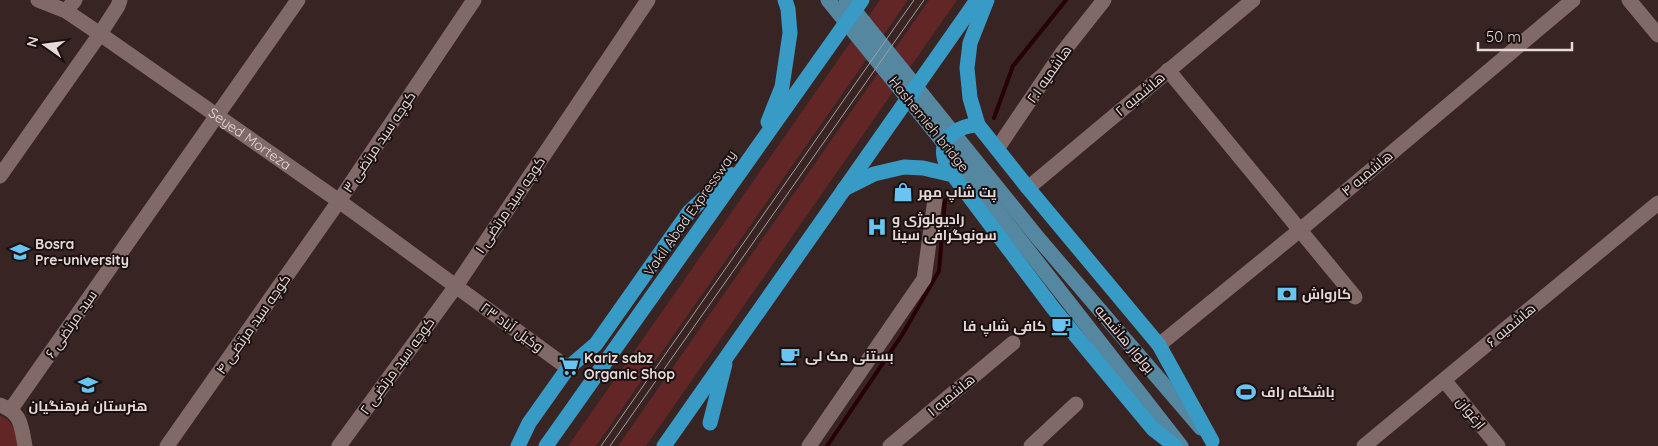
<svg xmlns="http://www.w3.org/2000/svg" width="1658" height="446" font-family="Quicksand,Cairo,sans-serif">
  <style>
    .green { fill: #632627 }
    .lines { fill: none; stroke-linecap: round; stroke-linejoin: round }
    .stream { stroke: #270003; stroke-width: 4 }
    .street { stroke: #816968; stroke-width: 15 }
    .secondary { stroke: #816968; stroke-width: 15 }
    .primary { stroke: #5587a0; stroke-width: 15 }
    .highway { stroke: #389bc6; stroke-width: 15 }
    .tram { stroke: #aa9b9a; stroke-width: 1 }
    .labels { text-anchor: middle; stroke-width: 4; stroke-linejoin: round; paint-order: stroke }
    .street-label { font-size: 14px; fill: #e6d9d8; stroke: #19100f }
    .poi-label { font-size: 14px; font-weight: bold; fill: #e6d9d8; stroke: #19100f; text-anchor: start }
  </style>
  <rect width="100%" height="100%" fill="#382423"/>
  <g class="green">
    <polygon points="880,0 908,0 596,446 568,446"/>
    <polygon points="929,0 957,0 646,446 618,446"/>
    <path d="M0 416C14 420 16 433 17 446H0Z"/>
  </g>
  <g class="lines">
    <g class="stream">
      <polyline points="994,118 1013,66 1066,0"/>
      <polyline points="827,446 902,335 939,271 945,200"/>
    </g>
    <g class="street">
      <polyline points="66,11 75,0"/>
      <polyline points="1168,70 1355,297"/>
      <polyline points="997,149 1062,53 1104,0"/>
      <polyline points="0,176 100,34 118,6 120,0"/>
      <polyline points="1028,188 1253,0"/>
      <polyline points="1159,345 1300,230 1573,0"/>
      <polyline points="1444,380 1498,446"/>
      <path d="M0 405C22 413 21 426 25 446"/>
      <polyline points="11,409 298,0"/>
      <polyline points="167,446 339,201 474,0"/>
      <polyline points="339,446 456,286 648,0"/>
      <polyline points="809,446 924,279 935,199"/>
      <polyline points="890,446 1013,343"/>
      <polyline points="1031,446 1076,404"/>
      <polyline points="1364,446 1658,203"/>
    </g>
    <g class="secondary">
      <path id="s1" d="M38 0 66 11 100 34 339 201 568 368"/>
      <polyline points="1629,0 1658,35"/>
    </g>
    <g class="primary">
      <polyline points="828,0 956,158 1181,446"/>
      <polyline points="846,0 1038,238 1201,428"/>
    </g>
    <g class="highway">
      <polyline points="987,0 970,43 967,68 970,98 978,125 1028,188 1159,345 1212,441"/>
      <polyline points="768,122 782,87 790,33 788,9 785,0"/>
      <path d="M953 175C950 170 945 163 944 157 940 136 961 125 978 125"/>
      <polyline points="844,189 874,174 904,167 923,168 953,175 1053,308 1109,376 1153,429 1175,446"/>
      <polyline points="710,423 725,364"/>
      <polyline points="518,446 529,423 568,368 596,344 689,212 730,174"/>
      <polyline points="546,446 862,0"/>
      <polyline points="664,446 977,0"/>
    </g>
    <g class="tram">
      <polyline points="601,446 914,0"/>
      <polyline points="610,446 924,0"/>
    </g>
  </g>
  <defs>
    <symbol id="shop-bare" viewBox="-9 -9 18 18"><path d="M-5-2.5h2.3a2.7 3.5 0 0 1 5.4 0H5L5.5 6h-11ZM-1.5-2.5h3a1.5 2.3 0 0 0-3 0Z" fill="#68c4f0" stroke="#19100f" stroke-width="2.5" paint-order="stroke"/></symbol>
    <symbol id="hospital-bare" viewBox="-9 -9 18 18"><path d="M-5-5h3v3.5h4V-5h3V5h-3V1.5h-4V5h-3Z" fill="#68c4f0" stroke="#19100f" stroke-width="2.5" paint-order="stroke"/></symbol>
    <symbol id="school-bare" viewBox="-9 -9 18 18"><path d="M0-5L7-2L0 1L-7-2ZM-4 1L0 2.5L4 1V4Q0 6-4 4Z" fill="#68c4f0" stroke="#19100f" stroke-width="2.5" paint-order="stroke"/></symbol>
    <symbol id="bank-bare" viewBox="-9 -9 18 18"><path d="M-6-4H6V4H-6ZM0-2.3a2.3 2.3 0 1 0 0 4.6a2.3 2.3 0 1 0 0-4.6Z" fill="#68c4f0" stroke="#19100f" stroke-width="2.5" paint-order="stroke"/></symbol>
    <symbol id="cafe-bare" viewBox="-9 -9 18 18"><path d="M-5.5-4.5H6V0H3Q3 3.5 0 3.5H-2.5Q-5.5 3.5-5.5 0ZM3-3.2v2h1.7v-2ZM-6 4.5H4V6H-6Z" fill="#68c4f0" stroke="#19100f" stroke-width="2.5" paint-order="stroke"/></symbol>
    <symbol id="supermarket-bare" viewBox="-9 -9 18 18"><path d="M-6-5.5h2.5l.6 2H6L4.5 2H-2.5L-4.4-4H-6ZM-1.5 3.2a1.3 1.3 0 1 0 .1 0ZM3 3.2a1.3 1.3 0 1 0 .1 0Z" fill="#68c4f0" stroke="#19100f" stroke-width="2.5" paint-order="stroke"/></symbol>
    <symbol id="stadium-bare" viewBox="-9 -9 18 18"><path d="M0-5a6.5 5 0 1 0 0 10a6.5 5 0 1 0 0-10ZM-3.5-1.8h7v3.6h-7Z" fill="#68c4f0" stroke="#19100f" stroke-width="2.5" paint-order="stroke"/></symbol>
  </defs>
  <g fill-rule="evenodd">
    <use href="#shop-bare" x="889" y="178" width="28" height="28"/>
    <use href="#hospital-bare" x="863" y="213" width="28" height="28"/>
    <use href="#school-bare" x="6" y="238" width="28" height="28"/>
    <use href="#bank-bare" x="1273" y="280" width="28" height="28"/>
    <use href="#cafe-bare" x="1047" y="312" width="28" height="28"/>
    <use href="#cafe-bare" x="776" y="342" width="28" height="28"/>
    <use href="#supermarket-bare" x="555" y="352" width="28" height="28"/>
    <use href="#school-bare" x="74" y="371" width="28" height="28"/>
    <use href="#stadium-bare" x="1232" y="378" width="28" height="28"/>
  </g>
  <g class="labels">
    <g class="street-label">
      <text transform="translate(1049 74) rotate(-55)" y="5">هاشمیه ۲.۱</text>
      <text transform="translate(1140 94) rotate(-40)" y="5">هاشمیه ۲</text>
      <text transform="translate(929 124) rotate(51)" y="5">Hashemieh bridge</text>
      <text dy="5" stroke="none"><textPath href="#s1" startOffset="254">Seyed Morteza</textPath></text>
      <text transform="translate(379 142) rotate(-56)" y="5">کوچه سید مرتضی ۳</text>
      <text transform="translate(1367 173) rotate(-40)" y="5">هاشمیه ۴</text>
      <text transform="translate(510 205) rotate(-56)" y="5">کوچه سید مرتضی ۱</text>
      <text transform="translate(690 213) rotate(-55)" y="5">Vakil Abad Expressway</text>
      <text transform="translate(71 324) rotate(-55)" y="5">سید مرتضی ۶</text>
      <text transform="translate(253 324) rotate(-55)" y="5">کوچه سید مرتضی ۴</text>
      <text transform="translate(1511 325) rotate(-40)" y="5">هاشمیه ۶</text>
      <text transform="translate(512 327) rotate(36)" y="5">۲۳ وکیل آباد</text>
      <text transform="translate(1125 339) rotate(50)" y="5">بولوار هاشمیه</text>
      <text transform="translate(397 366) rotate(-54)" y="5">کوچه سید مرتضی ۲</text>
      <text transform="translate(951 395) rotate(-40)" y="5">هاشمیه ۱</text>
      <text transform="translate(1471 413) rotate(51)" y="5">ارغوان</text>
    </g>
    <g class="poi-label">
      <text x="918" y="197">پت شاپ مهر</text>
      <text x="892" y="224">رادیولوژی و<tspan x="892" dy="16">سونوگرافی سینا</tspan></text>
      <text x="35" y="249">Bosra<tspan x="35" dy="16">Pre-university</tspan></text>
      <text x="1302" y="299">کارواش</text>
      <text x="1046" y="331" text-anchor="end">کافی شاپ فا</text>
      <text x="805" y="361">بستنی مک لی</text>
      <text x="584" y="363">Kariz sabz<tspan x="584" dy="16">Organic Shop</tspan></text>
      <text x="1261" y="397">باشگاه راف</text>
      <text x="88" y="411" text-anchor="middle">هنرستان فرهنگیان</text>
    </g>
  </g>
  <g transform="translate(45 45) rotate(284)" stroke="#19100f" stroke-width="4" paint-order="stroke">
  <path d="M0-4L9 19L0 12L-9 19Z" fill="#e6d9d8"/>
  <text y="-8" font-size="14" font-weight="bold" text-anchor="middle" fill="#e6d9d8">N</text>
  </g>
  <path d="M1478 42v8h94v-8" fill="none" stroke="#e6d9d8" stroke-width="2.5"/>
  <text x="1486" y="42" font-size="15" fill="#e6d9d8" stroke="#19100f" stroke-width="4" paint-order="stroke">50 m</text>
</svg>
